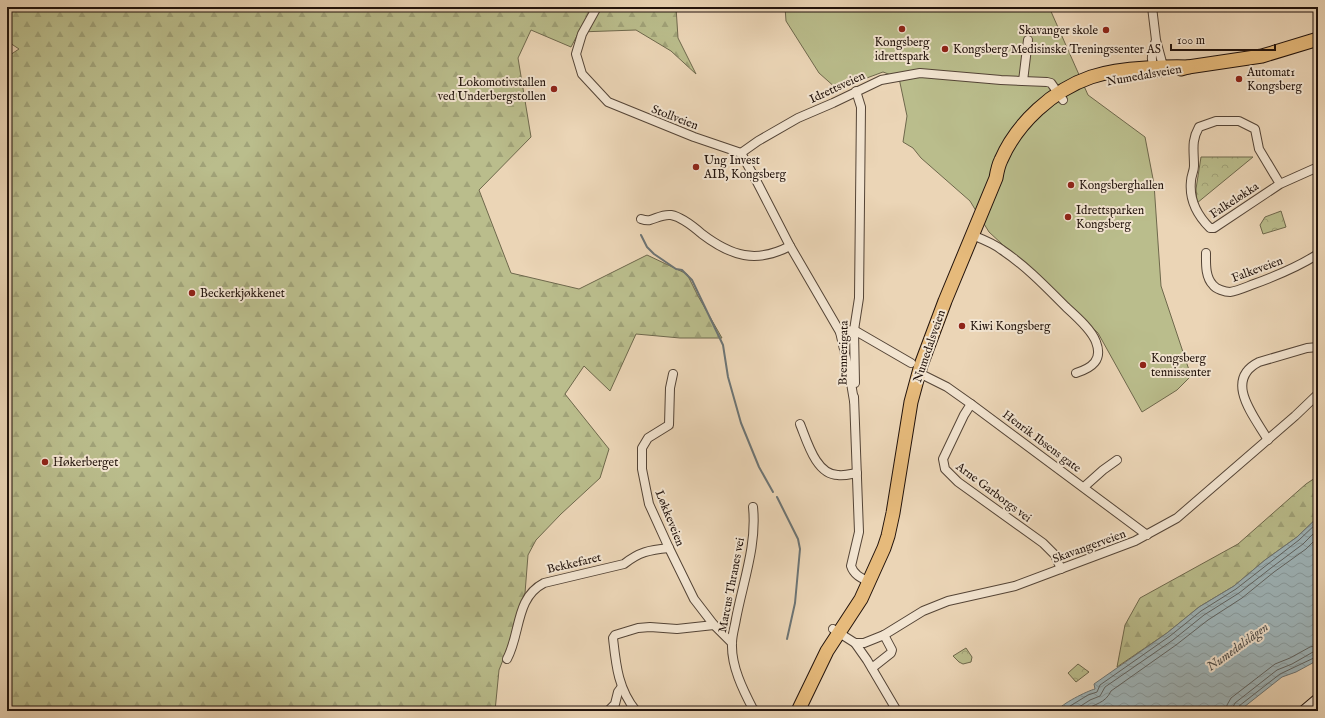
<svg xmlns="http://www.w3.org/2000/svg" width="1325" height="718" font-family="'IM FELL English',serif">
  <style>
    .grass { fill: #babd8c; stroke: #6e684c }
    .forest { fill: url(#forest-firs); stroke: #6e684c }
    .park { fill: url(#park-crowns); stroke: #6e684c }
    .water { fill: url(#water-waves); stroke: #6c7474 }
    .lines { fill: none; stroke-linecap: round; stroke-linejoin: round }
    .shore { stroke: #606463; stroke-width: 1 }
    .stream { stroke: #6c7474; stroke-width: 2 }
    .minor-casing { stroke: #544436; stroke-width: 10 }
    .secondary-casing { stroke: #22130c; stroke-width: 14 }
    .primary-casing { stroke: #22130c; stroke-width: 15 }
    .minor { stroke: #f2e4d0; stroke-width: 8 }
    .secondary { stroke: #f2e4d0; stroke-width: 12 }
    .primary { stroke: #e6ba7b; stroke-width: 13 }
    .poi-dot { fill: #8f2418; stroke: #f2e4d0; stroke-width: 1.5 }
    .labels { text-anchor: middle; stroke-width: 4; stroke-linejoin: round; paint-order: stroke }
    .poi-label { font-size: 12px; fill: #22130c; stroke: #f2e4d0; text-anchor: start }
    .street-label { font-size: 12px; fill: #22130c; stroke: #f2e4d0 }
    .water-label { font-size: 13px; font-style: italic; fill: #4d4c49; stroke: #f2e4d0 }
  </style>
  <defs>
    <pattern id="forest-firs" width="22" height="20" patternUnits="userSpaceOnUse"><rect width="22" height="20" fill="#babd8c"/><path d="M5 1l3.5 6h-7zM16 11l3.5 6h-7z" fill="#a0a278"/></pattern>
    <pattern id="park-crowns" width="20" height="18" patternUnits="userSpaceOnUse"><rect width="20" height="18" fill="#babd8c"/><path d="M2 6a3 3 0 1 1 6 0M12 15a3 3 0 1 1 6 0" fill="none" stroke="#a0a278"/></pattern>
    <pattern id="water-waves" width="16" height="10" patternUnits="userSpaceOnUse"><rect width="16" height="10" fill="#9eb5ba"/><path d="M0 5q4-4 8 0t8 0" fill="none" stroke="#889b9f"/></pattern>
  </defs>
  <rect width="100%" height="100%" fill="#ebd5b6"/>
  <filter id="stains"><feTurbulence type="fractalNoise" baseFrequency=".005" numOctaves="4"/><feColorMatrix values="0 0 0 0 .2 0 0 0 0 .09 0 0 0 0 .02 0 0 0 .5 -.17"/></filter>
  <radialGradient id="worn" r=".72"><stop offset=".6" stop-color="#630" stop-opacity="0"/><stop offset="1" stop-color="#630" stop-opacity=".3"/></radialGradient>
  <polygon class="grass" points="785,7 1049,7 1088,95 1145,137 1154,184 1161,286 1191,376 1177,390 1142,412 1098,333 989,232 970,201 921,158 913,148 903,142 907,116 899,78 883,72 837,89 819,73 786,21"/>
  <g class="forest">
    <polygon points="7,7 676,7 678,38 696,74 671,51 636,30 579,32 571,47 531,30 518,58 531,137 479,190 511,273 579,289 647,255 687,274 698,296 722,338 680,338 636,334 610,391 584,366 565,394 609,449 600,478 561,514 536,540 528,555 525,593 514,632 499,670 495,711 7,711 7,57 19,49 7,41"/>
    <polygon points="1318,476 1318,517 1297,537 1265,560 1234,586 1199,607 1167,633 1117,667 1125,625 1140,598 1238,544 1306,484"/>
  </g>
  <g class="park">
    <polygon points="1201,157 1253,157 1197,203 1196,189"/>
    <polygon points="1281,211 1286,227 1263,234 1260,225 1265,217"/>
    <polygon points="966,648 972,657 971,662 963,664 959,662 953,656"/>
    <polygon points="1078,664 1089,672 1076,682 1068,673"/>
  </g>
  <path class="water" d="M1318 517V660L1296 672 1282 677 1239 711H1057C1061 704 1087 691 1095 689L1094 684 1167 633 1199 607 1234 586 1265 560 1297 537Z"/>
  <g class="lines">
    <g class="shore">
      <polyline points="1062,711 1088,695 1097,692 1100,685 1170,636 1201,611 1236,589 1268,564 1299,540 1318,522"/>
      <polyline points="1073,711 1090,700 1100,696 1105,687 1173,640 1204,615 1239,593 1271,568 1303,544 1318,529"/>
      <path d="M1084 711C1095 703 1105 704 1111 691L1176 645 1208 620 1242 598 1274 572 1306 549 1318 537"/>
      <polyline points="1226,711 1227,705 1231,698 1275,664 1290,658 1310,647 1318,645"/>
      <polyline points="1232,711 1233,707 1235,703 1277,670 1292,664 1313,652 1318,651"/>
      <polyline points="1237,711 1239,706 1280,674 1318,656"/>
    </g>
    <g class="stream">
      <polyline points="641,235 647,247 654,254 676,269 682,270 692,280 723,345 728,377 741,423 759,467 773,492"/>
      <polyline points="777,497 798,539 800,549 795,603 787,639"/>
    </g>
    <defs>
      <g id="minor">
        <polyline points="597,7 582,34 576,54 582,74 608,102 694,137 741,153 757,182 790,246 840,332 849,371 854,401"/>
        <path d="M1152 7 1156 40 1163 66 1159 73C1148 62 1152 53 1156 40"/>
        <polyline points="1023,81 1028,40"/>
        <polyline points="741,153 758,141 798,118 833,103 881,80 920,73 1001,80 1047,82 1051,83 1063,100"/>
        <path d="M1280 184 1259 149 1255 129 1239 121H1216L1199 127C1191 141 1194 150 1194 166 1194 171 1191 176 1191 181 1189 199 1197 215 1210 228H1214L1280 184 1318 167"/>
        <path d="M641 219C644 220 647 221 650 220 657 218 663 214 671 215 682 217 694 227 702 234 731 256 756 264 790 246"/>
        <path d="M972 235C982 239 993 243 1002 250 1026 266 1046 287 1066 307 1076 316 1092 330 1096 342 1103 360 1092 368 1076 373"/>
        <path d="M1206 253C1206 263 1205 277 1213 285 1216 289 1225 292 1230 292 1237 291 1246 287 1254 284 1276 276 1298 267 1318 254"/>
        <polyline points="840,332 854,330 911,363"/>
        <polyline points="919,373 947,387 971,404 1147,535"/>
        <polyline points="673,374 670,388 669,425 648,438 642,448 642,469 649,504 669,548 694,599 714,625 732,643"/>
        <polyline points="855,383 854,330 859,298 861,107 856,91"/>
        <path d="M854 397 859 532 851 566C854 575 861 578 869 582"/>
        <polyline points="971,404 964,415 943,459 945,469 958,482 1043,543 1055,555 1061,569"/>
        <path d="M800 424C807 441 816 475 838 475 844 476 851 474 857 473"/>
        <path d="M1268 440C1254 416 1223 380 1259 362L1307 348 1318 347"/>
        <polyline points="1084,487 1103,470 1117,460"/>
        <path d="M753 507C757 545 743 582 736 619 735 626 732 635 732 643 731 666 743 690 753 709L756 711"/>
        <polyline points="833,629 855,643 864,643 884,635 923,611 948,601 1015,586 1135,541 1177,518 1295,416 1318,394"/>
        <polyline points="855,643 867,660 897,711"/>
        <path d="M507 659C521 633 515 598 544 583L624 564C639 552 649 550 669 548"/>
        <polyline points="872,668 891,653 892,650 884,635"/>
        <polyline points="608,711 615,704 618,692 621,688"/>
        <path d="M636 711C618 689 616 665 613 638L615 635 638 628 650 627 677 629 714 625"/>
      </g>
      <polyline id="secondary" points="1305,711 1318,700"/>
      <g id="primary">
        <polyline points="1181,69 1188,67 1262,56 1318,39"/>
        <path d="M798 711 827 651 861 599 884 548 888 536 893 513 911 402 921 365 945 301 996 178C997 172 998 166 1001 160 1017 123 1053 90 1091 77 1109 71 1127 69 1146 68 1160 67 1174 66 1188 67"/>
      </g>
    </defs>
    <use href="#minor" class="minor-casing"/>
    <use href="#secondary" class="secondary-casing"/>
    <use href="#primary" class="primary-casing"/>
    <use href="#minor" class="minor"/>
    <use href="#secondary" class="secondary"/>
    <use href="#primary" class="primary"/>
  </g>
  <g class="poi-dot">
    <circle cx="902" cy="29" r="4"/>
    <circle cx="1106" cy="30" r="4"/>
    <circle cx="945" cy="49" r="4"/>
    <circle cx="1239" cy="79" r="4"/>
    <circle cx="554" cy="89" r="4"/>
    <circle cx="696" cy="167" r="4"/>
    <circle cx="1071" cy="185" r="4"/>
    <circle cx="1068" cy="217" r="4"/>
    <circle cx="192" cy="293" r="4"/>
    <circle cx="962" cy="326" r="4"/>
    <circle cx="1143" cy="365" r="4"/>
    <circle cx="45" cy="462" r="4"/>
  </g>
  <g class="labels">
    <g class="poi-label">
      <text x="1098" y="34" text-anchor="end">Skavanger skole</text>
      <text x="902" y="46" text-anchor="middle">Kongsberg<tspan x="902" dy="14">idrettspark</tspan></text>
      <text x="953" y="53">Kongsberg Medisinske Treningssenter AS</text>
      <text x="1247" y="76">Automat1<tspan x="1247" dy="14">Kongsberg</tspan></text>
      <text x="546" y="86" text-anchor="end">Lokomotivstallen<tspan x="546" dy="14">ved Underbergstollen</tspan></text>
      <text x="704" y="164">Ung Invest<tspan x="704" dy="14">AIB, Kongsberg</tspan></text>
      <text x="1079" y="189">Kongsberghallen</text>
      <text x="1076" y="214">Idrettsparken<tspan x="1076" dy="14">Kongsberg</tspan></text>
      <text x="200" y="297">Beckerkjøkkenet</text>
      <text x="970" y="330">Kiwi Kongsberg</text>
      <text x="1151" y="362">Kongsberg<tspan x="1151" dy="14">tennissenter</tspan></text>
      <text x="53" y="466">Høkerberget</text>
    </g>
    <g class="street-label">
      <text transform="translate(1144 75) rotate(-10)" y="4">Numedalsveien</text>
      <text transform="translate(837 87) rotate(-25)" y="4">Idrettsveien</text>
      <text transform="translate(675 117) rotate(21)" y="4">Stollveien</text>
      <text transform="translate(1234 200) rotate(-33)" y="4">Falkeløkka</text>
      <text transform="translate(1257 269) rotate(-20)" y="4">Falkeveien</text>
      <text transform="translate(929 346) rotate(-71)" y="4">Numedalsveien</text>
      <text transform="translate(843 353) rotate(-89)" y="4">Brennerigata</text>
      <text transform="translate(1042 441) rotate(37)" y="4">Henrik Ibsens gate</text>
      <text transform="translate(994 492) rotate(37)" y="4">Arne Garborgs vei</text>
      <text transform="translate(670 518) rotate(68)" y="4">Løkkeveien</text>
      <text transform="translate(1089 546) rotate(-20)" y="4">Skavangerveien</text>
      <text transform="translate(574 563) rotate(-13)" y="4">Bekkefaret</text>
      <text transform="translate(731 585) rotate(-79)" y="4">Marcus Thranes vei</text>
    </g>
    <g class="water-label">
      <text transform="translate(1237 646) rotate(-36)" y="5">Numedalslågen</text>
    </g>
  </g>
  <rect width="1325" height="718" fill="none" stroke="#ebd5b6" stroke-width="24"/>
  <rect x="8" y="8" width="1309" height="702" fill="none" stroke="#22130c" stroke-width="2"/>
  <rect x="12" y="12" width="1301" height="694" fill="none" stroke="#22130c"/>
  <path d="M1171 44v6h104v-6" fill="none" stroke="#22130c" stroke-width="2"/>
  <text x="1177" y="44" font-size="12" fill="#22130c" stroke="#f2e4d0" stroke-width="3" paint-order="stroke">100 m</text>
  <rect width="100%" height="100%" filter="url(#stains)"/>
  <rect width="100%" height="100%" fill="url(#worn)"/>
</svg>
